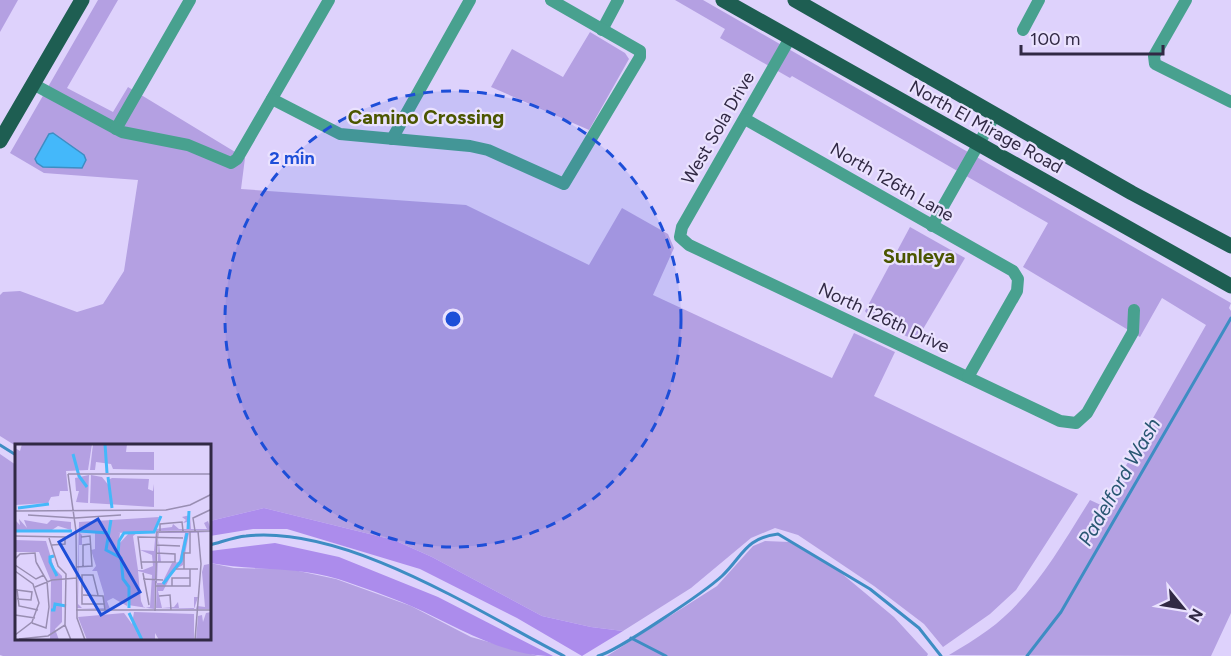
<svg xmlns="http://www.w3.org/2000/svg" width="1231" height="656" font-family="Figtree,sans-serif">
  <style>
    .green { fill: #b4a0e2 }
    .forest { fill: #ac8cec }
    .water { fill: #44b8fa; stroke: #3e8dc3; stroke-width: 1.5 }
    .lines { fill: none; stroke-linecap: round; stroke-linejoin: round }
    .stream { stroke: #3e8dc3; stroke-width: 3 }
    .minor { stroke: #48a18f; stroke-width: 12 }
    .major { stroke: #1e5e52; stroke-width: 15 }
    .ring { fill: none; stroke: #1d4ed8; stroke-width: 3; stroke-dasharray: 10 8 }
    .labels { text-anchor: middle; stroke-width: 4.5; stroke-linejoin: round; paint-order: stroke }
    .street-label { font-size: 18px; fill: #312944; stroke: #eae2fe }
    .neighbourhood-label { font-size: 20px; font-weight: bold; fill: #4b5600; stroke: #eae2fe }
    .water-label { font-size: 20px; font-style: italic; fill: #295772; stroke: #eae2fe }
    .inset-river { fill: none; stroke: #44b8fa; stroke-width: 3 }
    .inset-road { fill: none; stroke: #998eb2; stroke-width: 1.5 }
    .view { fill: #1d4ed8; fill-opacity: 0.15; stroke: #1d4ed8; stroke-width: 3 }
    .inset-edge { fill: none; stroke: #312944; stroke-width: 3 }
    .centre { fill: #1d4ed8; stroke: #eae2fe; stroke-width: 3 }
    .ring-label { font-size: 18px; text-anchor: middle; font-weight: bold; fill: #1d4ed8; stroke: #eae2fe; stroke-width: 4.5; stroke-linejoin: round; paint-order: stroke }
  </style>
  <rect width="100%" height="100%" fill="#ded2fc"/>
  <g class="green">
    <polygon points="0,0 18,0 0,32"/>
    <polygon points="98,0 118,0 67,88 113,112 128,87 245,158 241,189 466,205 589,265 622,208 668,234 674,248 653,295 832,378 854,333 895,352 874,396 1078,494 1016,590 990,614 943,647 924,624 874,586 798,535 775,528 751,538 691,588 623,631 591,627 542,616 432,557 394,540 264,508 210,521 210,446 16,446 0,436 0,295 3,292 20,291 77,312 103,304 124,271 138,180 44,173 10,153"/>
    <path d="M675 0H703L1231 303 1229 308 1231 311V613L1211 656 949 655C962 647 976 639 988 630 1033 597 1061 546 1090 500L1103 506 1206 325 1162 298 1140 337 1023 267 1048 223 792 76 790 78 720 38 725 29Z"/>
    <polygon points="590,32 625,53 629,59 589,130 491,87 512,49 563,77"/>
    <polygon points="910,227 965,258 916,341 870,318 865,311"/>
    <polygon points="0,454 16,465 16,640 210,640 210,563 234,568 289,569 336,579 411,606 471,637 538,656 3,656 0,655"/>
    <polygon points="765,541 789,542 835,568 894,617 928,654 927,656 607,656 717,586 753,546"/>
  </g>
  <g class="forest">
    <polygon points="264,508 394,540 432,557 542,616 591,627 623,631 582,656 517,618 420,569 287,529 253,529 210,536 210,521"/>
    <path d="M275 543 339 557 438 597 553 656C501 656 457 626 411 606 388 596 362 587 338 579 296 566 252 571 210 563V551Z"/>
  </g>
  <polygon class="water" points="53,133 84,155 86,160 82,168 43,167 37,163 35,159 49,134"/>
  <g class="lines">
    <g class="stream">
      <polyline points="0,445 16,455"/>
      <path d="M210 545C222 542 234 537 246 536 346 525 477 611 564 656"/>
      <polyline points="631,638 666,656"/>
      <path d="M598 656C616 652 706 591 722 576 743 556 745 538 778 534L870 589 919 628 941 656"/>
      <polyline points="1027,656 1061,612 1231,318"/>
    </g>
    <g class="minor">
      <polyline points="1186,0 1154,56 1155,64 1231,102"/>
      <polyline points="602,30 618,0"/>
      <polyline points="1023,30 1039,0"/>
      <polyline points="790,38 682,227 680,237 689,245 1060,421 1076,423 1087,413 1133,332 1134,310"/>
      <polyline points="33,84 122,132 188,145 231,163 237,159 329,0"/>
      <polyline points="272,99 340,134 470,146 488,150 564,184 640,57 640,51 551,0"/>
      <polyline points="745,119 1013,271 1018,279 1017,291 968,377"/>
      <polyline points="116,129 190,0"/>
      <polyline points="392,139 470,0"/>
      <polyline points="932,226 995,115"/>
    </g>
    <g class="major">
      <polyline points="723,0 1231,286"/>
      <polyline points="795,0 1132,193 1231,246"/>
      <polyline points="0,141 82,0"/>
    </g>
  </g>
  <circle cx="453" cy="319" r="228" fill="#1d4ed8" fill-opacity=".12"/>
  <circle class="ring" cx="453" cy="319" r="228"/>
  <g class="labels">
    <g class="street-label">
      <text transform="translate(986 127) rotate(29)" y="6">North El Mirage Road</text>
      <text transform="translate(718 128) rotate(-60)" y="6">West Sola Drive</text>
      <text transform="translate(892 182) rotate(30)" y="6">North 126th Lane</text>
      <text transform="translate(884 318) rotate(25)" y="6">North 126th Drive</text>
    </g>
    <g class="neighbourhood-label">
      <text x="426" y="124">Camino Crossing</text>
      <text x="919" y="263">Sunleya</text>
    </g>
    <g class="water-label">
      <text transform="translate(1119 482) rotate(-60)" y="7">Padelford Wash</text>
    </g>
  </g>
  <g transform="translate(15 444)">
    <rect width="196" height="196" fill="#ded2fc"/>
    <path d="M7 0H77L73 26 51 27 53 47H45L44 52 36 53 33 59 0 61V4L5 7ZM78 0H112L111 8H139V26L98 25 96 20 81 18 80 26H75ZM74 31 73 59 61 58 64 47H61L60 34ZM76 31 87 33 95 43 93 36 97 34 134 35 133 45 138 47 139 40V63L75 59ZM175 71 176 85H192L189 79 193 77 196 86 142 87 139 165 113 161 114 143 112 162 98 154 92 157 95 165 62 164 64 78 144 73 139 87 102 89H105L103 101 114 89H122L118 92 123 126H128L138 122 137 111 125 106 139 107 141 85 157 83 158 80 164 85H172V78L168 79 171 76 167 73ZM64 88 80 89V105L76 106 81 122 77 127H82L89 150V164H67L63 160 64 101H67V91ZM123 127 137 131 135 163 129 164 126 157ZM4 75 12 84 9 76 32 80 36 76 56 78V86L43 82 37 86 0 87V76L5 81ZM144 88H196L174 89 168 121 159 126 148 147H143L147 164 159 163 163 158 164 164H179V153H183L179 165 141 164ZM143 89H170L164 118 157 119 147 139H141V118H146ZM0 96 31 97 39 124 47 132V178L40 185 44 196H35L36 137 24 108H0ZM194 120 196 165H181L182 162 190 163 187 128 189 121ZM119 168 179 170V196H144L140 189V196H127L121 187 126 196H72L63 173 109 169 117 180ZM196 168V196H181L183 172 187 171 188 178 191 169Z" fill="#b4a0e2" fill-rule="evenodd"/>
    <path class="inset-river" d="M90 0 92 29M58 10 64 32 72 43M93 33 97 64M3 64 34 60M96 76 91 106 106 114 108 135 114 143V164M173 85 174 67M0 87H57M64 87 94 89M103 110 104 97 109 89 139 88 146 72M39 112 35 113V118L42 132M148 140 166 117 172 89M36 166H39L40 160 51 162M114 169 127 196"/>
    <path class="inset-road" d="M53 30 61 87 62 174 70 196M53 30H197M0 67 151 66 175 61 197 50M13 71 60 74 106 71M145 87V80L167 78 168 87M180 87 178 74 197 65M0 92 50 93V100L37 101M34 94 43 122 51 130 50 181 56 196M142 101 165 102M0 115 5 110 20 109 21 118M126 118H160V110L141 109M0 121 21 135 29 131M61 123 77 122 75 92 66 93M68 123V101L75 100M127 125 123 93 168 94M161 125H183M169 125V109H175V87M0 127 18 140 24 159 17 178 0 191M128 129 134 161M128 135 148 136M140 142H175V125M157 142V134H175M20 143 37 136 62 134M2 145 4 162 23 166M68 151 88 152 90 166M83 151 78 131H67V160H90M144 152 155 151 156 166M2 155 16 156 17 148 2 146M61 166H197M140 167 142 88 197 87M0 171 20 174M17 179 31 184 34 163 32 137 21 118M4 195 33 192 50 181M180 196 186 120 183 87"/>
    <path class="view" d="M83 75 125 148 86 171 44 98Z"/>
    <rect width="196" height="196" class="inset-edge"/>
  </g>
  <circle cx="453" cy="319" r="9" class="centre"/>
  <g class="ring-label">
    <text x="292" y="164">2 min</text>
  </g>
  <g transform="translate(1183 608) rotate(120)" stroke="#eae2fe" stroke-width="4.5" paint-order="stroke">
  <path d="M0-4.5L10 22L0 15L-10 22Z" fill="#312944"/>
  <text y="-9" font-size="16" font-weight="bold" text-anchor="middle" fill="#312944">N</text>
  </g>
  <path d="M1021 45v9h142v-9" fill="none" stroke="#312944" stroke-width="3"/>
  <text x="1030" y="45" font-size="18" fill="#312944" stroke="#eae2fe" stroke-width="4.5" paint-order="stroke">100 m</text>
</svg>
